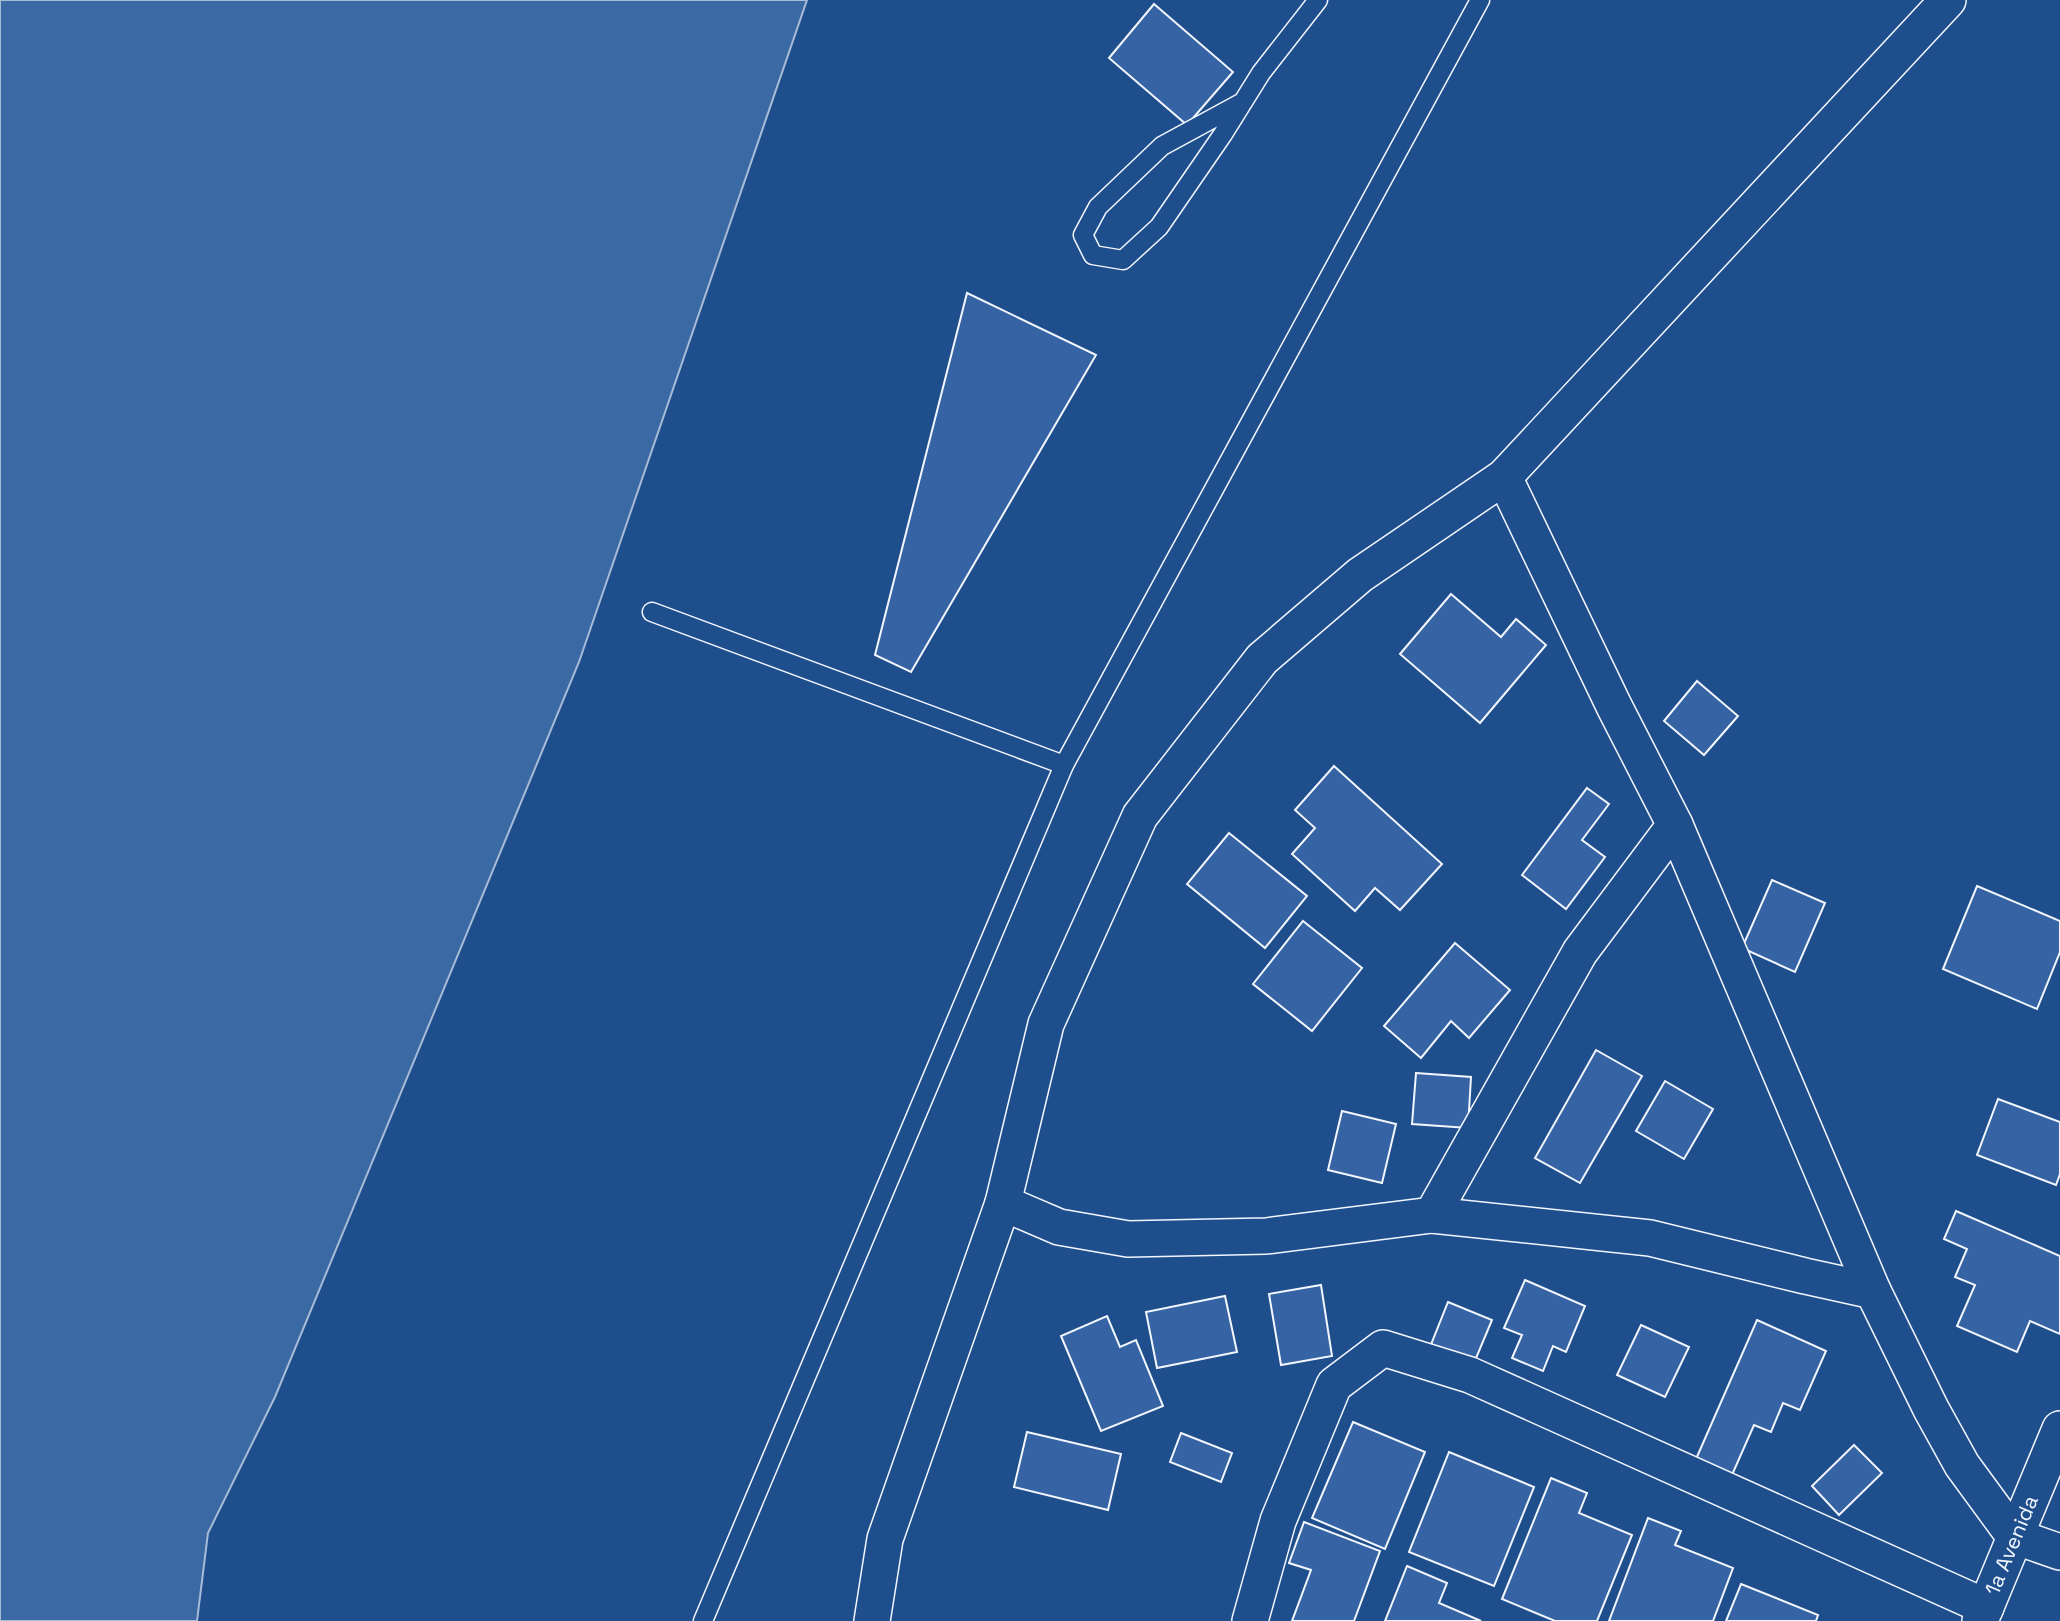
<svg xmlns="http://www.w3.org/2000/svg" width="2060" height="1621" font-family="'Space Grotesk',sans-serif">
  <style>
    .water { fill: #3b69a3; stroke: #a8bbd7; stroke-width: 2 }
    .building { fill: #3563a3; stroke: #f2f6ff; stroke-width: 2 }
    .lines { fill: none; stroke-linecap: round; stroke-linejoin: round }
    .lane-casing { stroke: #f2f6ff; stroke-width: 21 }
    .street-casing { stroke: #f2f6ff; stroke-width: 38 }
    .lane { stroke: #1f4e8c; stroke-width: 18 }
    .street { stroke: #1f4e8c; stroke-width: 35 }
    .labels { text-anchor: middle; stroke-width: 5; stroke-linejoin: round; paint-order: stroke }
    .street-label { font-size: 21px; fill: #f2f6ff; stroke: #1f4e8c }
  </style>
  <rect width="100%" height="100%" fill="#1f4e8c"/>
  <polygon class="water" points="0,0 807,0 579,662 275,1397 208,1533 197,1621 0,1621"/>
  <g class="building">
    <polygon points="1154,4 1233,72 1187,125 1109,58"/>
    <polygon points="967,293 1096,355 911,672 875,655"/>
    <polygon points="1451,594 1501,637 1516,619 1546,645 1480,723 1400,654"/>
    <polygon points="1697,681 1738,716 1704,755 1664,721"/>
    <polygon points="1334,766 1442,864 1400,910 1375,888 1355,911 1292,854 1315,828 1295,810"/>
    <polygon points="1587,788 1609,804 1582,840 1605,857 1566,909 1522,875"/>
    <polygon points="1229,833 1307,896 1265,948 1187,884"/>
    <polygon points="1772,880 1825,903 1795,972 1742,948"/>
    <polygon points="1977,886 2060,921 2060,952 2037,1009 1943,969"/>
    <polygon points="1303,921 1362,968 1312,1031 1253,984"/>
    <polygon points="1455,943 1510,990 1469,1038 1451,1021 1421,1058 1384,1026"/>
    <polygon points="1596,1050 1642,1076 1580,1183 1535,1158"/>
    <polygon points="1416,1073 1471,1077 1468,1128 1412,1124"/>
    <polygon points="1665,1081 1713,1109 1684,1159 1636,1131"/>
    <polygon points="1998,1099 2060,1122 2060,1174 2056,1185 1977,1155"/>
    <polygon points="1342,1111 1396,1124 1382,1183 1328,1170"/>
    <polygon points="1956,1211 2060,1256 2060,1334 2030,1321 2017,1352 1957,1326 1975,1285 1955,1277 1967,1249 1944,1239"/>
    <polygon points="1525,1280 1585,1306 1566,1352 1553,1346 1543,1371 1512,1358 1522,1335 1504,1328"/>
    <polygon points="1321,1285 1332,1356 1281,1365 1269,1294"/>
    <polygon points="1225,1296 1237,1352 1157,1368 1146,1312"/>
    <polygon points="1448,1302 1492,1320 1469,1375 1426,1357"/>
    <polygon points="1107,1316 1120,1347 1136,1340 1163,1406 1101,1431 1061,1336"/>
    <polygon points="1757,1320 1826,1351 1800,1410 1783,1403 1771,1432 1754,1425 1732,1475 1696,1459"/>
    <polygon points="1641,1325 1689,1347 1665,1397 1617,1375"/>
    <polygon points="1353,1422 1425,1452 1385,1549 1312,1518"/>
    <polygon points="1027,1432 1121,1454 1108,1510 1014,1487"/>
    <polygon points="1181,1433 1232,1453 1221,1482 1170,1462"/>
    <polygon points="1854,1445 1882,1473 1839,1515 1812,1486"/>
    <polygon points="1449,1452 1534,1487 1494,1586 1409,1552"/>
    <polygon points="1551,1478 1587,1493 1579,1513 1632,1535 1597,1621 1555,1621 1502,1599"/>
    <polygon points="1648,1518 1681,1531 1675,1545 1733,1568 1713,1621 1609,1621"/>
    <polygon points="1304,1522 1380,1551 1354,1621 1292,1621 1311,1570 1289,1563"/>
    <polygon points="1407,1566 1447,1583 1439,1603 1481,1621 1385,1621"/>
    <polygon points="1741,1584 1818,1615 1816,1621 1726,1621"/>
  </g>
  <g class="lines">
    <defs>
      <g id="lane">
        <polyline points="1243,102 1162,146 1098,207 1083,235 1093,255 1123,260 1159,227 1223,134 1261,73 1318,0"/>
        <polyline points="652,612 1064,765"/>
        <polyline points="703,1621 1064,765 1480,0"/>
      </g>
      <g id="street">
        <polyline points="1948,0 1504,477 1360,575 1262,659 1140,816 1046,1024 1003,1203 1059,1227 1128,1239 1266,1236 1432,1215 1650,1238 1805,1276 1873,1291 1931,1409 1962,1465 2014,1536 2060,1552"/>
        <polyline points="1675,825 1873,1291"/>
        <polyline points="1432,1215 1580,952 1675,825 1614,706 1504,477"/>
        <polyline points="872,1621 885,1539 1003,1203"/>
        <polyline points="1250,1621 1278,1521 1334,1385 1383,1348 1470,1375 1986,1607"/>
        <path id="s1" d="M1980 1621 2060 1429"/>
      </g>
    </defs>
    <use href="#lane" class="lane-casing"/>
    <use href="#street" class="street-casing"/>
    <use href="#lane" class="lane"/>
    <use href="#street" class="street"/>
  </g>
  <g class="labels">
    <g class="street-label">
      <text dy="7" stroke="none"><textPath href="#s1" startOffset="82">1a Avenida</textPath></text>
    </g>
  </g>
</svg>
